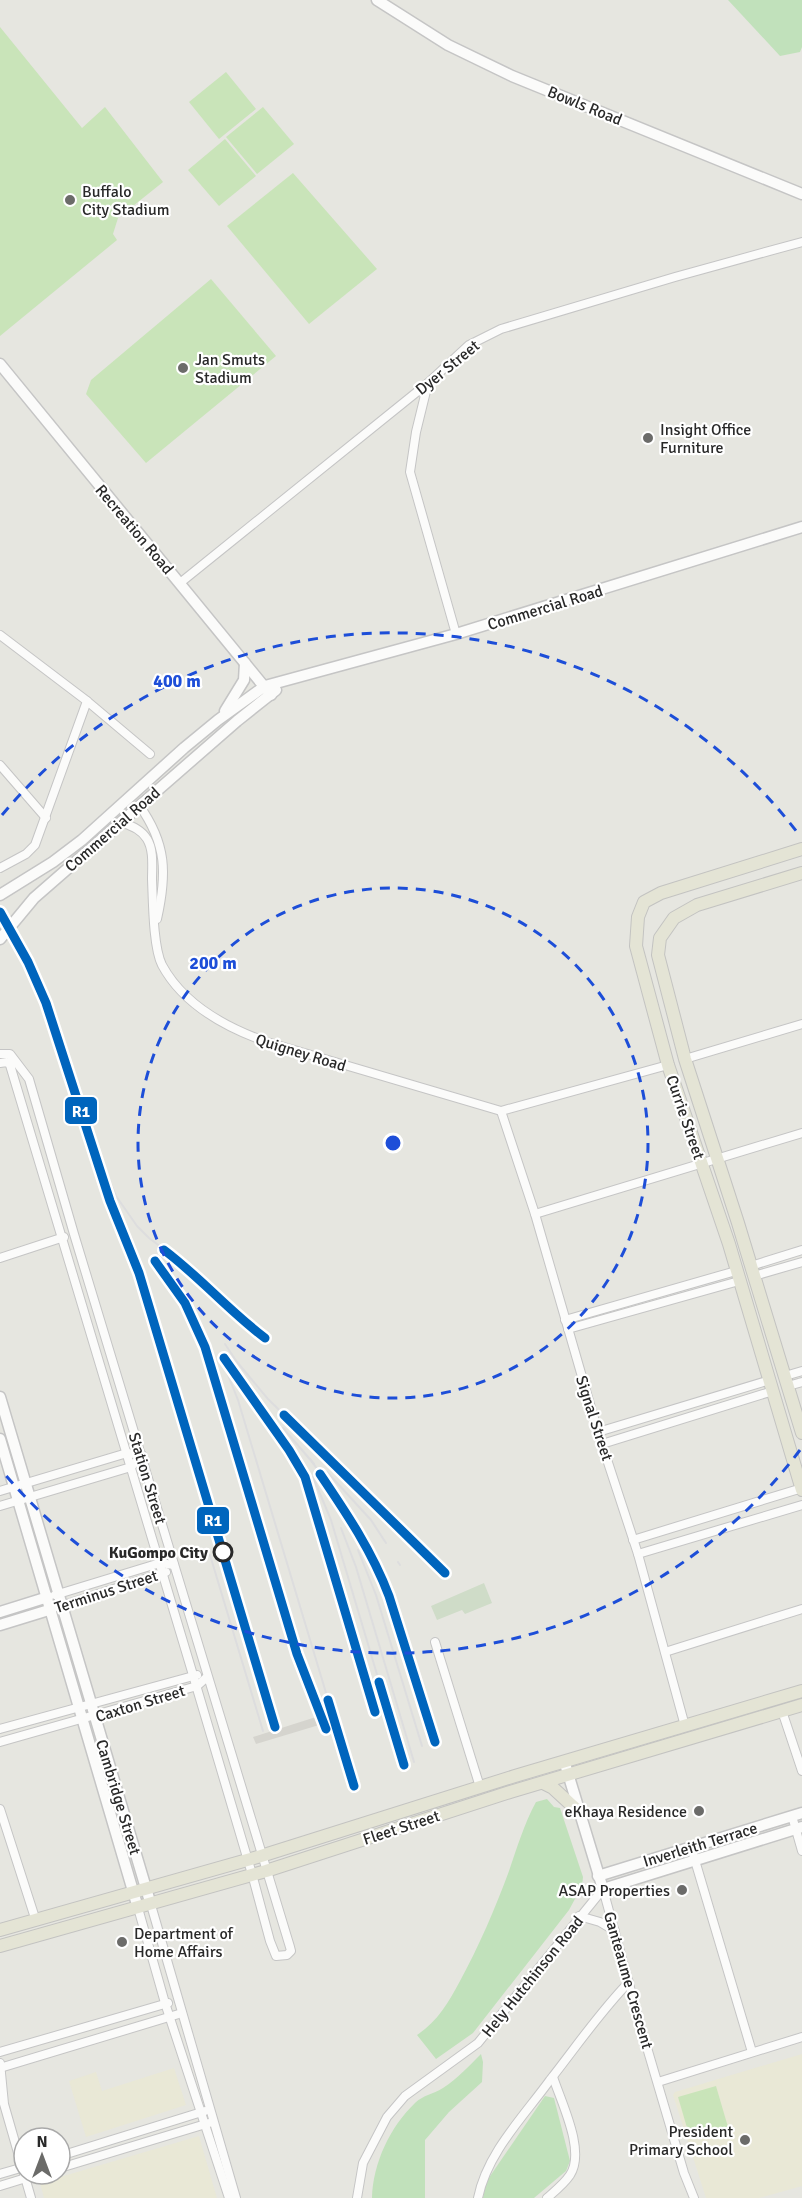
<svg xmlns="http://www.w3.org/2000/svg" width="802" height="2198" font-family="Signika,sans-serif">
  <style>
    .education { fill: #e9e8d6 }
    .green { fill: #c1e1bb }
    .cemetery { fill: #cfdcc8 }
    .pitch { fill: #c9e4b9 }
    .plaza { fill: #d5d4ce }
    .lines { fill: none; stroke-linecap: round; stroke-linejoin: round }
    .street-casing { stroke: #c5c5c5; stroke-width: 10 }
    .secondary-casing { stroke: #c5c5c5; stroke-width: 13 }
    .primary-casing { stroke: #c3c3c1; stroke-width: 14 }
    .street { stroke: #fbfbfa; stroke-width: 8 }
    .secondary { stroke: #fbfbfa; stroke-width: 10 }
    .primary { stroke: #e4e4d5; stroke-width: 12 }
    .rail { stroke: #ddddde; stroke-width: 2 }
    .rail-1-casing { stroke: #fff; stroke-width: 14 }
    .rail-1 { stroke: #0065bd; stroke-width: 9 }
    .ring { fill: none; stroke: #1d4ed8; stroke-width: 3; stroke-dasharray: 10 8 }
    .poi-dot { fill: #6b6b69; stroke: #fff; stroke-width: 2 }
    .stop-dot { fill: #fff; stroke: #292929; stroke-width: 3 }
    .labels { text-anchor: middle; stroke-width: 4.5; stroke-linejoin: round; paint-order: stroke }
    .street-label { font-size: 16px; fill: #292929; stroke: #fff }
    .poi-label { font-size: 16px; fill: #292929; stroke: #fff; text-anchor: start }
    .stop-label { font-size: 16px; font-weight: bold; fill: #292929; stroke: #fff; text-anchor: end }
    .centre { fill: #1d4ed8; stroke: #fff; stroke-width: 3 }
    .ring-label { font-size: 18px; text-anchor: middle; font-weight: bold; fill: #1d4ed8; stroke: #fff; stroke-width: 4.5; stroke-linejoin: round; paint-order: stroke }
    .line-badge { stroke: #fff; stroke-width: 2 }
    .badge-label { font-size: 16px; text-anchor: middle; font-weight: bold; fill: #fff }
  </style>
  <rect width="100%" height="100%" fill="#e6e6e0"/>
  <g class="education">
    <polygon points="802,2054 802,2186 759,2198 706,2198 673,2095 675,2092"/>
    <polygon points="174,2068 186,2105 86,2137 69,2081 96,2072 102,2091"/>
    <polygon points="199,2136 217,2198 44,2198 40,2183"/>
  </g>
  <g class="green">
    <polygon points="728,0 802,0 802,47 800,52 780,56"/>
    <path d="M547 1799 554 1807 560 1808 583 1877 582 1886 569 1910 473 2033 436 2059 417 2035C437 2022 449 2002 460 1981 479 1946 495 1909 509 1871 517 1848 524 1824 536 1802Z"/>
    <path d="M481 2054 483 2062 482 2082 449 2112 425 2140V2198H372C373 2163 390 2127 415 2103 423 2095 434 2094 443 2088 457 2079 470 2065 481 2054Z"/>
    <polygon points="545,2096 554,2098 570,2161 566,2171 534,2198 483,2198 486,2182"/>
  </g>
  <polygon class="cemetery" points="484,1583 492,1603 465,1614 462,1610 437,1620 431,1606"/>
  <g class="pitch">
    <polygon points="0,27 82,128 105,107 163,182 118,218 113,234 117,240 0,336"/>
    <polygon points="226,72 256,109 219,139 189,102"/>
    <polygon points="263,107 294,144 257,174 226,137"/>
    <polygon points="225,139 256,176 219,206 188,170"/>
    <polygon points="293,173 377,269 309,324 227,226"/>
    <polygon points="211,279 276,356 146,463 86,394 91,380"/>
    <polygon points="716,2086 728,2127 690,2138 678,2097"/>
  </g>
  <polygon class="plaza" points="316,1717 319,1725 256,1744 253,1737"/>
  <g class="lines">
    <defs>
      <g id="street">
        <polyline points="428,383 416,432 410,472 456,634"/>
        <polyline points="180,583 428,383 469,345 501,329 675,277 802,242"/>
        <polyline points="0,635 87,701 150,754"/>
        <polyline points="0,765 46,818"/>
        <path d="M139 805C167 844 167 874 157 919"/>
        <path d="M121 822C131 826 141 829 147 839 154 850 152 867 152 879 153 901 153 947 162 965 183 1004 227 1028 267 1042L501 1111"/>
        <polyline points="0,868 26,854 35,845 87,701"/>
        <polyline points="0,1054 10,1054 29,1079 74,1234 290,1947 291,1951 287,1955 276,1956 270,1941 252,1874 193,1675 10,1065 7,1062 0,1063"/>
        <polyline points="685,1059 802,1024"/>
        <polyline points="501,1111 535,1214 598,1432 638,1554 685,1726"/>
        <polyline points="501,1111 668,1065"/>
        <polyline points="535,1214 802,1133"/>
        <polyline points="0,1258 64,1237"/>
        <polyline points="751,1266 802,1250"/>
        <polyline points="754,1276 802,1262"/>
        <polyline points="565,1320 736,1271"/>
        <polyline points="568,1329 739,1281"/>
        <polyline points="785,1376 802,1371"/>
        <polyline points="788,1386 802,1382"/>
        <polyline points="598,1432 770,1380"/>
        <polyline points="602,1444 773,1391"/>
        <polyline points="0,1491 127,1453 142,1455"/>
        <polyline points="0,1506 131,1467 142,1455"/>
        <polyline points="633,1540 802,1488"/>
        <polyline points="638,1554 802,1505"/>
        <polyline points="55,1595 160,1563 174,1565"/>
        <polyline points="58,1607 166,1572"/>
        <polyline points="435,1642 480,1787"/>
        <polyline points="665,1652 802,1609"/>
        <polyline points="782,1711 802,1771"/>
        <polyline points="0,1729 197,1675"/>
        <polyline points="0,1742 197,1686 207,1677"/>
        <polyline points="0,1809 36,1921"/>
        <polyline points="792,1816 802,1851"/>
        <polyline points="691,1847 752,2052"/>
        <polyline points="603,1889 640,2024 684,2173 694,2198"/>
        <polyline points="151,1905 236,2198"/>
        <polyline points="138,1908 165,2003 229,2198"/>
        <polyline points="579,1916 600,1922 615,1931"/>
        <polyline points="0,2052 168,2003"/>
        <polyline points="0,2063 4,2104 31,2198"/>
        <polyline points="0,2068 182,2013"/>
        <polyline points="658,2082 802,2037"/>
        <polyline points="60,2156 205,2111"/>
        <polyline points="60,2168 209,2123"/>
        <polyline points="0,2174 24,2167"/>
        <polyline points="0,2186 39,2174"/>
        <polyline points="357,2198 363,2163 387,2117 405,2096 478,2043 603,1889"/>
        <path d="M478 2198C487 2153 524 2116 550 2080 576 2047 599 2013 629 1982"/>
        <path d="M547 2198C555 2191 564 2184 570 2175 586 2151 561 2102 553 2077"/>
      </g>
      <g id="secondary">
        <polyline points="377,0 448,45 512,76 802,194"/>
        <polyline points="0,364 271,695"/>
        <polyline points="225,711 244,680 245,663"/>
        <polyline points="0,895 53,862 82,840 184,748 218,720 265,686 456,634 802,527"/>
        <polyline points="0,939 34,898 237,721 276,690"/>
        <polyline points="0,1397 151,1905"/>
        <polyline points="0,1439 138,1908"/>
        <polyline points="0,1612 48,1597"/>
        <polyline points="0,1625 52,1609"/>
        <polyline points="566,1767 603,1889 802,1827"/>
        <polyline points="598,1876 802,1813"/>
      </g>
      <g id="primary">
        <polyline points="802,849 661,893 644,902 638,917 636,946 668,1065 729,1244 802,1490"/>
        <polyline points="802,873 697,905 674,918 660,938 658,955 685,1059 738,1223 802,1433"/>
        <polyline points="543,1783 553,1788 578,1811"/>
        <polyline points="0,1930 261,1856 515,1776 802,1691"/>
        <polyline points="0,1946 266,1871 510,1792 802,1705"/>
      </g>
    </defs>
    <use href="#street" class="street-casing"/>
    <use href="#secondary" class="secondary-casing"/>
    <use href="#primary" class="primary-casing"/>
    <use href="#street" class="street"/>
    <use href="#secondary" class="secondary"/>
    <use href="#primary" class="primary"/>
    <g class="rail">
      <polyline points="0,912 17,942"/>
      <polyline points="54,1042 82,1112"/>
      <polyline points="85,1119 116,1196 137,1226 149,1238 185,1265 240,1319 265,1338"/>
      <polyline points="110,1201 139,1273 275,1727"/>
      <polyline points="155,1261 185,1303 205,1347 297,1654 326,1729"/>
      <polyline points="225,1344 237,1362 268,1399 445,1573"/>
      <polyline points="222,1360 238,1400 354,1786"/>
      <polyline points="231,1368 289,1450 308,1485 375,1712"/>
      <polyline points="283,1428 314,1464"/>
      <path d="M310 1459C341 1502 370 1546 389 1596L435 1742"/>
      <polyline points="327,1472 371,1520 386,1543"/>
      <polyline points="313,1477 331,1520 404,1765"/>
      <polyline points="341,1528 356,1567 414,1762"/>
      <polyline points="358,1550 376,1595 422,1746"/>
      <polyline points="210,1555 263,1731"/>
      <polyline points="398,1562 400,1565"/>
    </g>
    <defs>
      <g id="rail-1">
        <polyline points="0,912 28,962 46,1003 110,1201 139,1273 275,1727"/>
        <path d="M164 1250C200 1277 229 1311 265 1338"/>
        <polyline points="155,1261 185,1303 205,1347 297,1654 326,1729"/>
        <polyline points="224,1358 289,1450 305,1477 375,1712"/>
        <polyline points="284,1415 445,1573"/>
        <path d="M320 1474C347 1514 372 1551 389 1596L435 1742"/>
        <polyline points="379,1682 404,1765"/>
        <polyline points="328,1700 354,1786"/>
      </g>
    </defs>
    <use href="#rail-1" class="rail-1-casing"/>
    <use href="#rail-1" class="rail-1"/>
  </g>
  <g class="ring">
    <circle cx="393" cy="1143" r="255"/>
    <path d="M800 1450A510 510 0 0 1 2 1471M2 815A510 510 0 0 1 800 836"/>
  </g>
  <g class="poi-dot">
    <circle cx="70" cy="200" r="6"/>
    <circle cx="183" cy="368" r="6"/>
    <circle cx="648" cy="438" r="6"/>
    <circle cx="699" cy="1811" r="6"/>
    <circle cx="682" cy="1890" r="6"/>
    <circle cx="122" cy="1942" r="6"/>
    <circle cx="745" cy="2140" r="6"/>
  </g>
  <circle class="stop-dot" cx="223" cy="1552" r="9"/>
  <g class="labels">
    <g class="street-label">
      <text transform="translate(585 105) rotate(22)" y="6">Bowls Road</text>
      <text transform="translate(447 367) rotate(-39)" y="6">Dyer Street</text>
      <text transform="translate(135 529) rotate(50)" y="6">Recreation Road</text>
      <text transform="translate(545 607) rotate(-17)" y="6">Commercial Road</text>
      <text transform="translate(112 829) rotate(-41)" y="6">Commercial Road</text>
      <text transform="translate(301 1052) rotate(17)" y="6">Quigney Road</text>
      <text transform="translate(686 1117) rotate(71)" y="6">Currie Street</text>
      <text transform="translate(595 1418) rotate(72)" y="6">Signal Street</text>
      <text transform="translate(148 1478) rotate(73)" y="6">Station Street</text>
      <text transform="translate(106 1591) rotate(-18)" y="6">Terminus Street</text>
      <text transform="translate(140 1703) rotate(-17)" y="6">Caxton Street</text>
      <text transform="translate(119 1797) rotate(73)" y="6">Cambridge Street</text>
      <text transform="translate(401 1827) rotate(-18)" y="6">Fleet Street</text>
      <text transform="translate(700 1844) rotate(-17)" y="6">Inverleith Terrace</text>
      <text transform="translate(532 1976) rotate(-51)" y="6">Hely Hutchinson Road</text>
      <text transform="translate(629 1980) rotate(74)" y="6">Ganteaume Crescent</text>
    </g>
    <g class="poi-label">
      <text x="82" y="197">Buffalo<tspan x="82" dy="18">City Stadium</tspan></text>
      <text x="195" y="365">Jan Smuts<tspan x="195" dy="18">Stadium</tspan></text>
      <text x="660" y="435">Insight Office<tspan x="660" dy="18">Furniture</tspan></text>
      <text x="687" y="1817" text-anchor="end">eKhaya Residence</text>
      <text x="670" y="1896" text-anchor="end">ASAP Properties</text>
      <text x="134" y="1939">Department of<tspan x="134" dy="18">Home Affairs</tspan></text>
      <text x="733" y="2137" text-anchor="end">President<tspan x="733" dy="18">Primary School</tspan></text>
    </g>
    <g class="stop-label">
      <text x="208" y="1558">KuGompo City</text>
    </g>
  </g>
  <circle cx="393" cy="1143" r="9" class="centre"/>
  <g class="ring-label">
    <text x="177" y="687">400 m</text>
    <text x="213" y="969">200 m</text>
  </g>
  <g class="line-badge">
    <rect x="64" y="1096" width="34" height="29" rx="6" fill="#0065bd"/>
    <rect x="196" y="1506" width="34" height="29" rx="6" fill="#0065bd"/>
  </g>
  <g class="badge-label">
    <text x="81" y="1117">R1</text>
    <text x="213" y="1526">R1</text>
  </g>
  <g transform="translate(42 2156)"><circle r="28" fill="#ffffff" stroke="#a9a9a9" stroke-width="1.5"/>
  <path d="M0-4.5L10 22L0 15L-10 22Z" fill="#6b6b69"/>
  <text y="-9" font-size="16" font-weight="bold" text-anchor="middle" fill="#292929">N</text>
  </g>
</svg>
